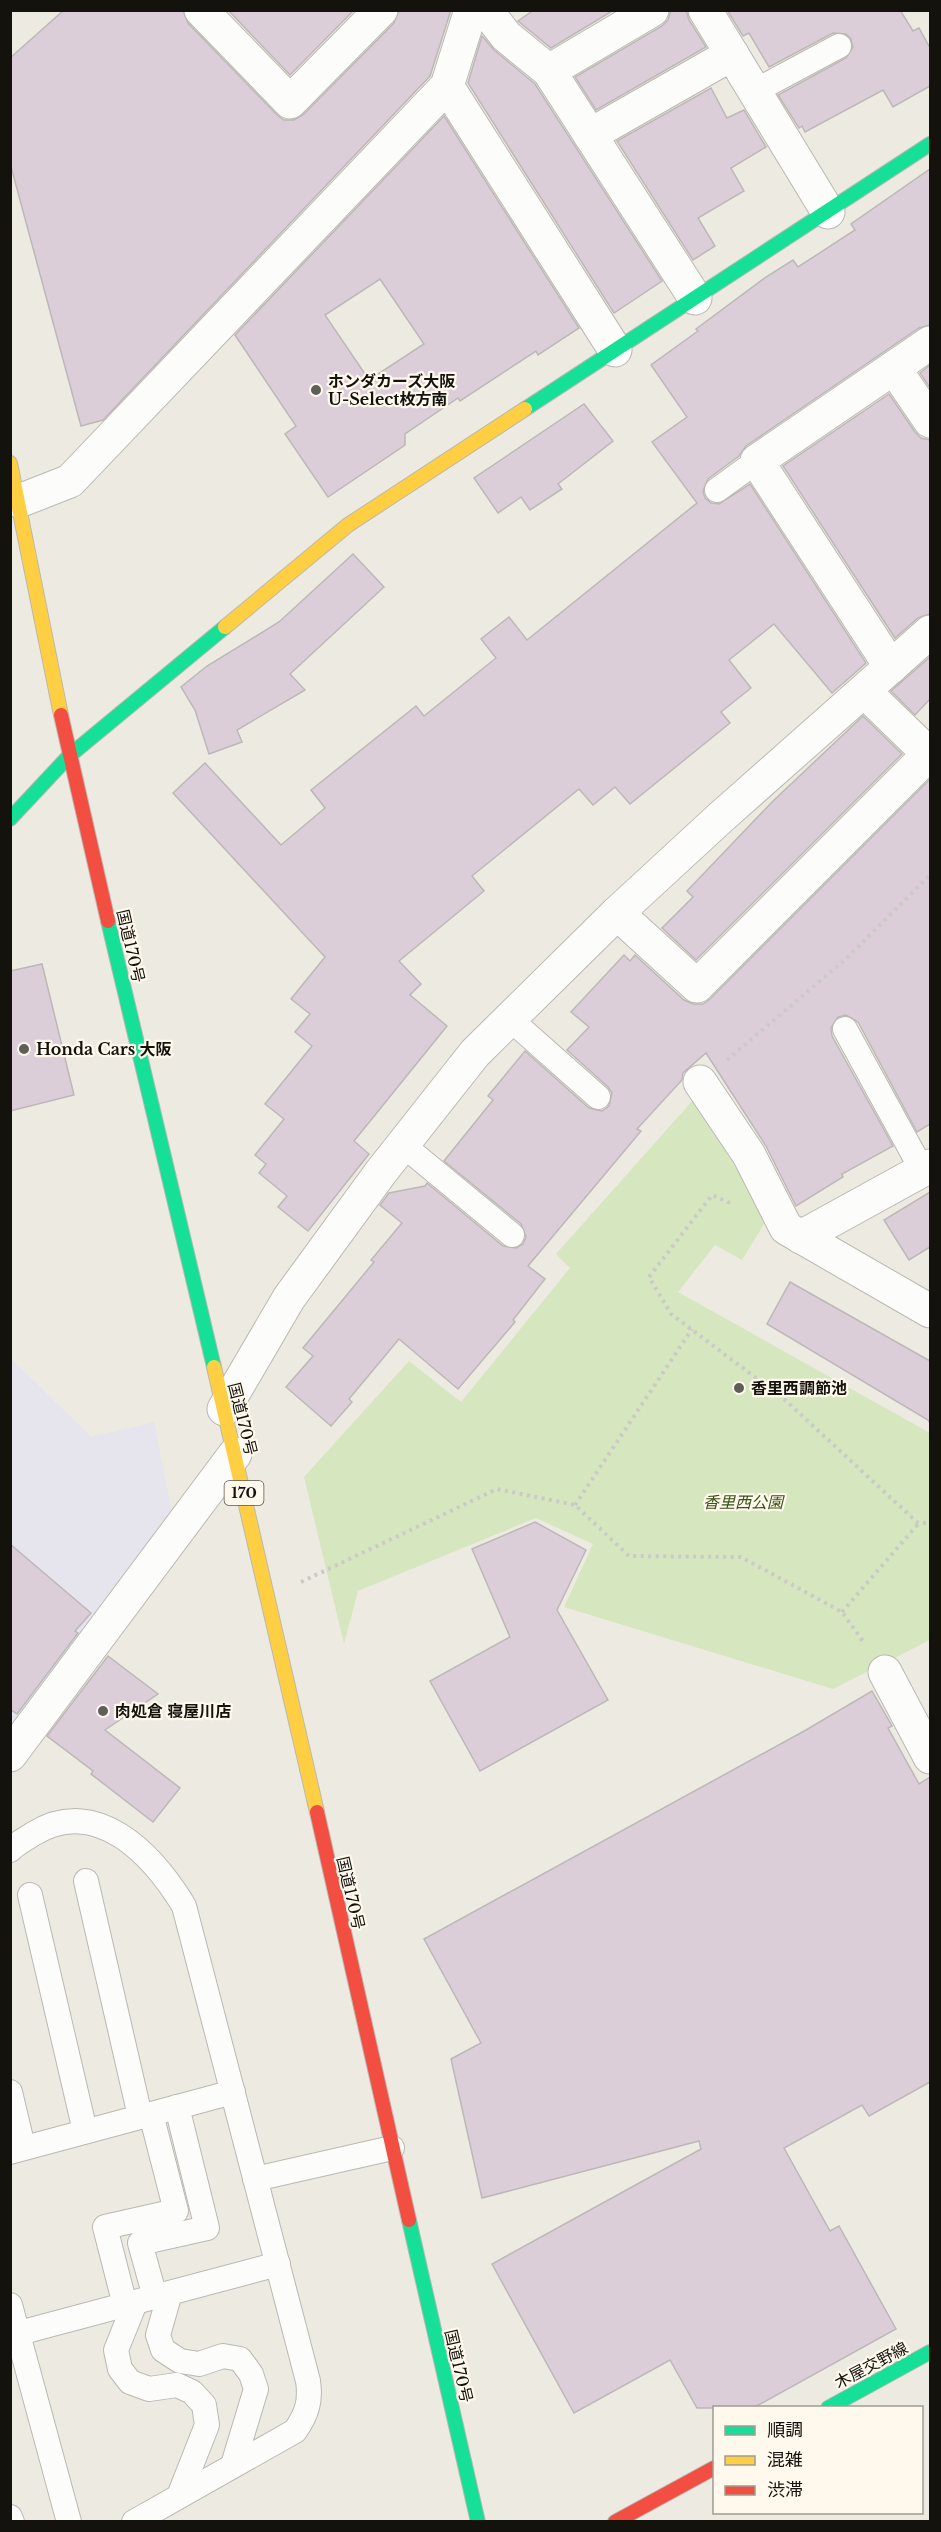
<svg xmlns="http://www.w3.org/2000/svg" width="941" height="2532" font-family="'Libre Baskerville','Noto Sans JP',serif">
  <style>
    .commercial { fill: #e6e4ec }
    .green { fill: #d6e6bf }
    .building { fill: #dcced9; stroke: #bcb8b7; stroke-width: 1.5; fill-rule: evenodd }
    .lines { fill: none; stroke-linecap: round; stroke-linejoin: round }
    .lane-casing { stroke: #bbb8b2; stroke-width: 26 }
    .street-casing { stroke: #bbb8b2; stroke-width: 35 }
    .fast-casing { stroke: #bbb8b2; stroke-width: 16 }
    .slow-casing { stroke: #bbb8b2; stroke-width: 16 }
    .jam-casing { stroke: #bbb8b2; stroke-width: 16 }
    .path { stroke: #cbcac7; stroke-width: 4; stroke-dasharray: 3 4.5; stroke-linecap: butt }
    .lane { stroke: #fcfcfb; stroke-width: 24 }
    .street { stroke: #fcfcfb; stroke-width: 33 }
    .fast { stroke: #16e098; stroke-width: 14 }
    .slow { stroke: #ffcf43; stroke-width: 14 }
    .jam { stroke: #f24e42; stroke-width: 14 }
    .poi-dot { fill: #605e58; stroke: #fef8ed; stroke-width: 2 }
    .labels { text-anchor: middle; stroke-width: 4.5; stroke-linejoin: round; paint-order: stroke }
    .shield { fill: #fef8ed; stroke: #5a5750; stroke-width: 1.5 }
    .shield-label { font-size: 15px; font-weight: bold; fill: #14120d }
    .poi-label { font-size: 16px; font-weight: bold; fill: #14120d; stroke: #fef8ed; text-anchor: start }
    .street-label { font-size: 16px; fill: #14120d; stroke: #fef8ed }
    .park-label { font-size: 16px; font-style: italic; fill: #395215; stroke: #fef8ed }
  </style>
  <rect width="100%" height="100%" fill="#edeae2"/>
  <polygon class="commercial" points="11,1359 91,1437 154,1422 172,1514 11,1743"/>
  <polygon class="green" points="694,1099 767,1219 742,1260 715,1245 678,1292 930,1433 930,1640 833,1689 564,1607 593,1544 536,1518 358,1591 344,1644 304,1477 409,1361 461,1402 570,1268 556,1254"/>
  <g class="building">
    <polygon points="64,10 183,10 188,23 277,115 284,120 294,120 303,115 394,23 399,10 451,10 430,76 103,420 81,426 10,163 10,58"/>
    <polygon points="228,10 354,10 290,75"/>
    <polygon points="534,10 614,10 551,48 518,21"/>
    <polygon points="671,10 686,10 689,20 706,47 596,110 575,77 662,26 668,20"/>
    <polygon points="727,10 900,10 913,31 919,28 930,48 930,86 893,107 883,90 805,132 802,126 799,128 778,95 846,58 853,47 851,39 846,34 833,33 769,67 749,33 743,36"/>
    <polygon points="482,36 494,50 535,84 662,281 614,313 468,83"/>
    <polygon points="711,88 727,118 744,110 766,147 731,168 744,191 698,218 715,246 693,260 617,141"/>
    <path d="M444 116 579 328 538 355 536 351 460 401 458 398 405 434V445L328 497 285 434 296 426 235 335ZM380 279 424 344 369 380 325 315Z"/>
    <polygon points="930,169 930,325 919,328 746,446 739,456 708,479 703,491 705,498 711,503 719,504 750,484 866,663 832,693 774,624 729,660 751,688 721,712 730,723 630,804 615,787 593,805 579,789 472,876 484,891 399,961 421,984 410,995 447,1026 354,1141 369,1154 308,1231 278,1207 287,1196 259,1173 266,1164 255,1155 284,1119 265,1104 312,1046 295,1032 310,1014 291,999 325,957 173,793 205,763 281,845 325,808 311,790 416,706 424,716 496,658 481,639 509,617 527,640 697,503 652,442 687,417 651,365 698,331 696,329 766,277 793,260 798,267 855,230 851,224"/>
    <polygon points="930,365 930,388 920,373"/>
    <polygon points="889,394 915,432 921,438 930,440 930,614 918,618 895,638 783,466"/>
    <polygon points="584,404 613,441 558,484 562,489 530,510 521,497 498,513 474,478"/>
    <polygon points="353,554 384,587 290,674 305,690 237,730 242,742 209,754 195,710 181,687 207,666 279,622"/>
    <polygon points="930,657 930,699 915,715 891,691"/>
    <polygon points="863,716 902,754 696,960 662,928 693,897 687,891 772,802"/>
    <polygon points="930,779 930,1124 917,1132 858,1022 846,1015 838,1017 831,1028 832,1036 893,1146 842,1174 843,1177 796,1206 766,1146 706,1053 683,1073 682,1080 637,1129 641,1131 528,1266 545,1279 513,1320 515,1322 458,1389 399,1339 349,1399 352,1402 331,1426 286,1387 313,1356 303,1348 374,1262 371,1260 402,1223 380,1205 389,1193 425,1186 427,1183 503,1246 516,1248 523,1244 526,1237 521,1224 444,1161 493,1100 488,1096 525,1051 589,1108 602,1111 609,1106 612,1093 608,1087 567,1050 589,1027 571,1012 624,955 630,961 635,955 684,1000 693,1004 703,1004 710,999"/>
    <polygon points="42,964 74,1095 10,1111 10,971"/>
    <polygon points="930,1192 930,1247 909,1260 884,1220"/>
    <polygon points="790,1282 930,1361 930,1423 928,1420 767,1324"/>
    <polygon points="535,1522 586,1550 557,1610 608,1700 480,1771 430,1681 510,1637 472,1549"/>
    <polygon points="10,1544 91,1613 75,1631 78,1633 17,1714 10,1709"/>
    <polygon points="108,1656 158,1694 105,1730 180,1788 153,1822 91,1774 93,1771 47,1736"/>
    <polygon points="872,1691 892,1726 888,1728 919,1784 930,1777 930,2082 869,2116 862,2105 784,2148 830,2231 839,2226 896,2329 753,2408 697,2408 670,2360 574,2413 492,2264 701,2149 699,2141 482,2198 451,2059 481,2043 424,1939 806,1730"/>
  </g>
  <g class="lines">
    <defs>
      <g id="lane">
        <polyline points="755,91 839,46"/>
        <polyline points="717,490 757,461"/>
        <polyline points="510,1019 598,1097"/>
        <polyline points="845,1029 922,1170"/>
        <polyline points="403,1145 512,1235"/>
        <path d="M10 1850C17 1843 26 1839 33 1834 97 1794 153 1855 184 1906L308 2381C311 2401 307 2414 295 2431L134 2522"/>
        <polyline points="86,1881 140,2116"/>
        <polyline points="30,1895 85,2131"/>
        <polyline points="10,2092 23,2147"/>
        <polyline points="10,2152 233,2092"/>
        <polyline points="255,2179 392,2148"/>
        <polyline points="170,2293 158,2335 163,2350 180,2361 199,2364 223,2356 240,2359 251,2374 256,2389 233,2465"/>
        <polyline points="155,2297 140,2243 207,2228 177,2107"/>
        <polyline points="135,2303 116,2350 120,2369 130,2382 149,2389 177,2385 192,2392 204,2405 207,2425 179,2496"/>
        <polyline points="10,2305 69,2522"/>
        <polyline points="125,2305 105,2227 176,2211 151,2114"/>
        <polyline points="19,2333 278,2264"/>
        <polyline points="10,2517 12,2522"/>
      </g>
      <g id="street">
        <polyline points="201,10 290,102 381,10"/>
        <polyline points="486,10 506,36 549,71 695,298"/>
        <polyline points="705,10 828,212"/>
        <polyline points="549,71 652,10"/>
        <polyline points="447,86 615,350"/>
        <polyline points="590,135 732,54"/>
        <polyline points="894,368 930,421"/>
        <polyline points="19,501 70,481 447,86 471,10"/>
        <polyline points="891,667 757,461 930,343"/>
        <polyline points="617,913 697,986 929,754 864,691"/>
        <polyline points="700,1082 749,1155 786,1228 930,1311"/>
        <polyline points="801,1237 930,1166"/>
        <polyline points="224,1409 289,1298 381,1172 475,1053 617,913 720,818 930,632"/>
        <polyline points="885,1672 930,1757"/>
        <polyline points="10,1755 235,1454"/>
      </g>
      <g id="fast">
        <polyline points="525,409 930,144"/>
        <polyline points="10,819 69,756 225,627"/>
        <polyline points="108,921 214,1367"/>
        <polyline points="409,2220 478,2522"/>
        <polyline points="828,2408 930,2352"/>
      </g>
      <g id="slow">
        <polyline points="10,463 61,715"/>
        <polyline points="225,627 348,525 525,409"/>
        <polyline points="214,1367 317,1812"/>
      </g>
      <g id="jam">
        <polyline points="61,715 108,921"/>
        <polyline points="317,1812 409,2220"/>
        <polyline points="615,2522 714,2468"/>
      </g>
    </defs>
    <use href="#lane" class="lane-casing"/>
    <use href="#street" class="street-casing"/>
    <use href="#fast" class="fast-casing"/>
    <use href="#slow" class="slow-casing"/>
    <use href="#jam" class="jam-casing"/>
    <g class="path">
      <polyline points="727,1060 847,958 930,875"/>
      <polyline points="730,1203 712,1195 649,1277 671,1314 784,1399 918,1523 930,1523"/>
      <polyline points="575,1505 692,1329"/>
      <polyline points="301,1582 497,1489 575,1505 629,1556 741,1557 842,1612 865,1644"/>
      <polyline points="842,1612 918,1524"/>
    </g>
    <use href="#lane" class="lane"/>
    <use href="#street" class="street"/>
    <use href="#fast" class="fast"/>
    <use href="#slow" class="slow"/>
    <use href="#jam" class="jam"/>
  </g>
  <g class="poi-dot">
    <circle cx="316" cy="390" r="6"/>
    <circle cx="24" cy="1049" r="6"/>
    <circle cx="739" cy="1388" r="6"/>
    <circle cx="103" cy="1711" r="6"/>
  </g>
  <g class="labels">
    <rect class="shield" x="224.5" y="1481" width="39" height="24" rx="4.5"/>
    <g class="shield-label">
      <text x="244" y="1498">170</text>
    </g>
    <g class="poi-label">
      <text x="328" y="387">ホンダカーズ大阪<tspan x="328" dy="18">U-Select枚方南</tspan></text>
      <text x="36" y="1055">Honda Cars 大阪</text>
      <text x="751" y="1394">香里西調節池</text>
      <text x="115" y="1717">肉処倉 寝屋川店</text>
    </g>
    <g class="street-label">
      <text transform="translate(131 946) rotate(77)" y="6">国道170号</text>
      <text transform="translate(243 1419) rotate(76)" y="6">国道170号</text>
      <text transform="translate(351 1893) rotate(77)" y="6">国道170号</text>
      <text transform="translate(871 2365) rotate(-28)" y="6">木屋交野線</text>
      <text transform="translate(459 2366) rotate(77)" y="6">国道170号</text>
    </g>
    <g class="park-label">
      <text x="743" y="1508">香里西公園</text>
    </g>
  </g>
  <rect width="941" height="2532" fill="none" stroke="#14120d" stroke-width="24"/>
  <rect x="713" y="2406" width="210" height="108" fill="#fef8ed" stroke="#a09c93" stroke-width="1.5"/>
  <rect x="725" y="2426" width="30" height="9" fill="#16e098" stroke="#a09c93" stroke-width="1.5"/>
  <text x="767" y="2436" font-size="18" fill="#14120d">順調</text>
  <rect x="725" y="2456" width="30" height="9" fill="#ffcf43" stroke="#a09c93" stroke-width="1.5"/>
  <text x="767" y="2466" font-size="18" fill="#14120d">混雑</text>
  <rect x="725" y="2486" width="30" height="9" fill="#f24e42" stroke="#a09c93" stroke-width="1.5"/>
  <text x="767" y="2496" font-size="18" fill="#14120d">渋滞</text>
</svg>
